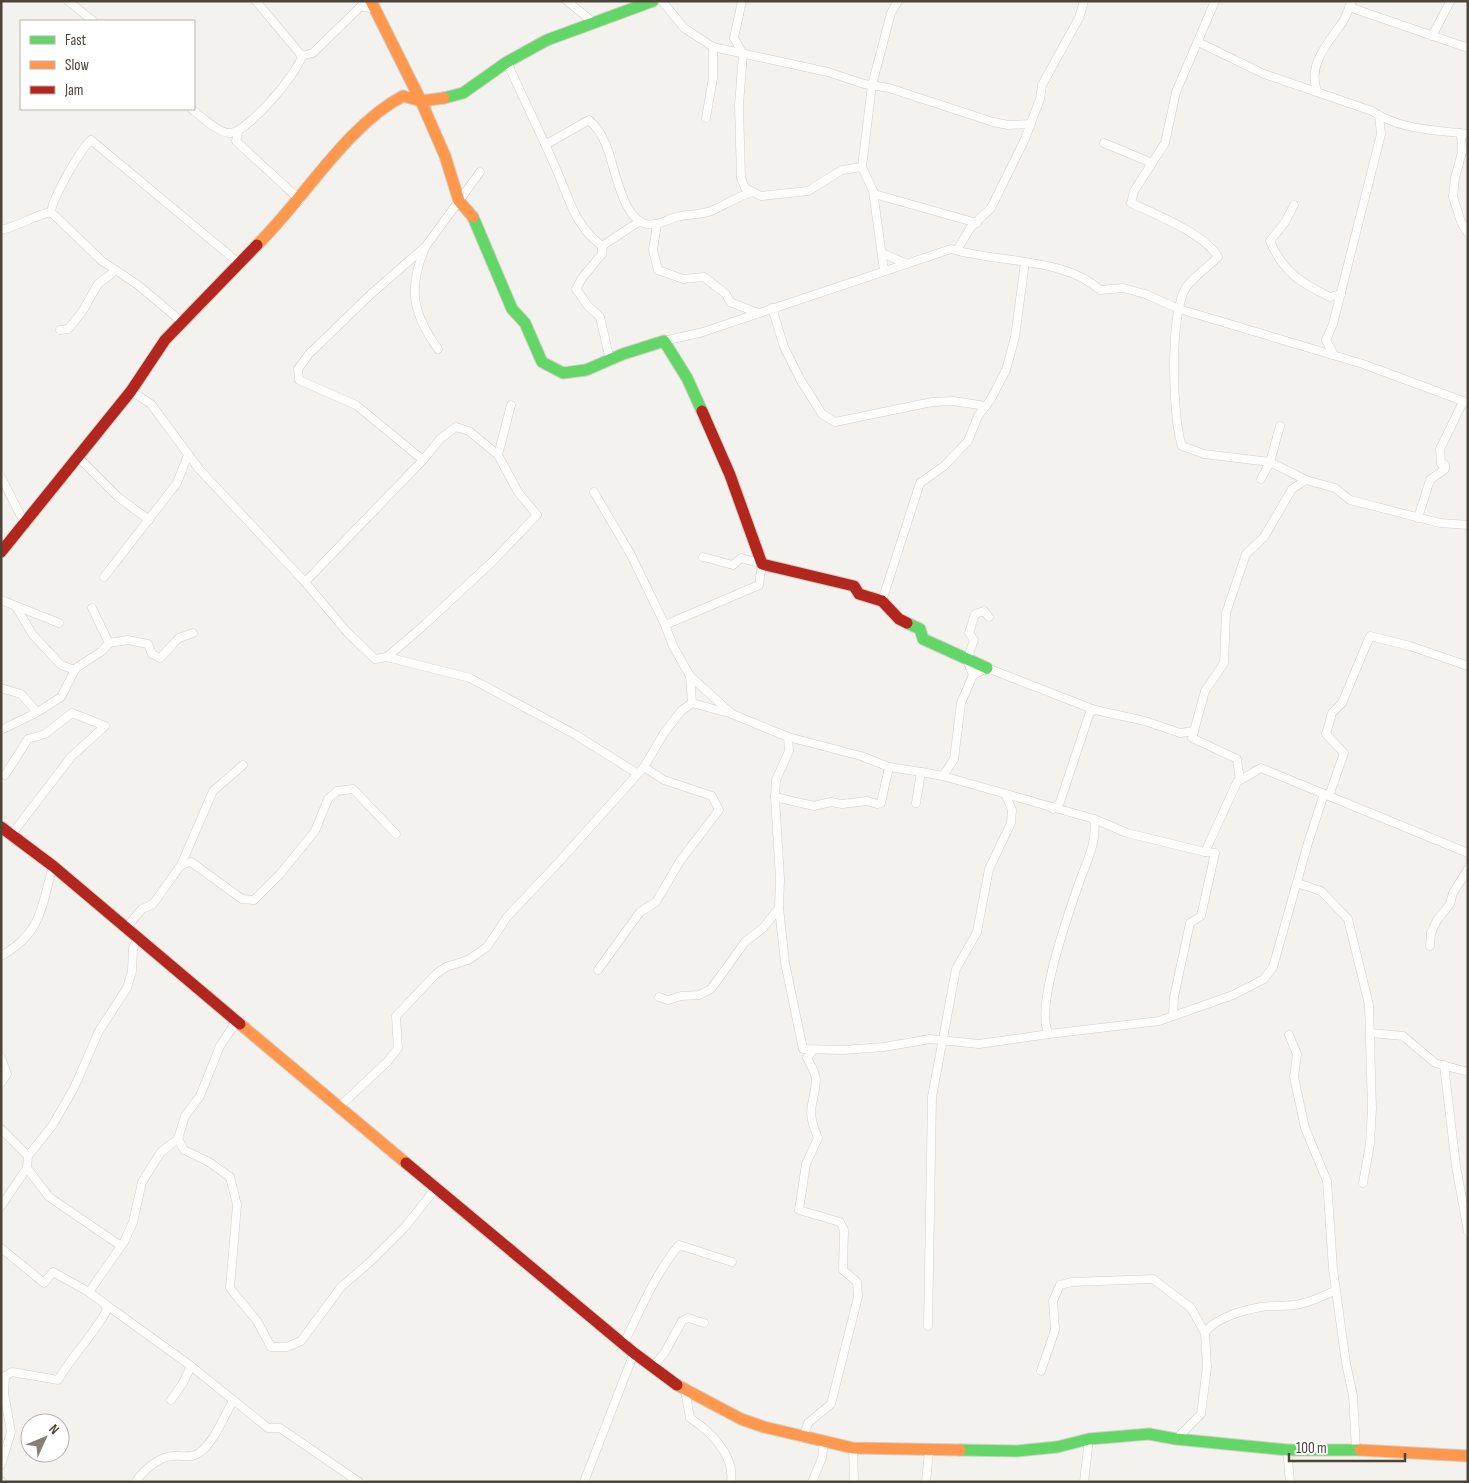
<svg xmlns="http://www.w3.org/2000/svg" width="1469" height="1483" font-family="'Sofia Sans Condensed',sans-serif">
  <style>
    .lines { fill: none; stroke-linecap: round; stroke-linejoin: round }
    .street-casing { stroke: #d2d0cb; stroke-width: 9 }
    .fast-casing { stroke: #d3cfc5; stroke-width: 13 }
    .slow-casing { stroke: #d3cfc5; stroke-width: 13 }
    .jam-casing { stroke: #d3cfc5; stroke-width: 13 }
    .street { stroke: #fdfdfc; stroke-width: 8 }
    .fast { stroke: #63d668; stroke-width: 11 }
    .slow { stroke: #ff974d; stroke-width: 11 }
    .jam { stroke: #b3261e; stroke-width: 11 }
  </style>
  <rect width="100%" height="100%" fill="#f4f2ee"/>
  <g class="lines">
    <defs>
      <g id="street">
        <polyline points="68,1 93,21"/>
        <polyline points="256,1 302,56"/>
        <polyline points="567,1 594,23"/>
        <polyline points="662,1 684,28 713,47 828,72 864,84 889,88 993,122 1008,125 1030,124"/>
        <polyline points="742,1 734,38 743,54 739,105 741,178 745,188 761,196 808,191 842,170 862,167"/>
        <path d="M1215 1 1176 92 1165 143 1134 191 1131 203C1155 214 1205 234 1218 257 1210 265 1193 278 1187 286 1169 311 1172 417 1182 446L1204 454 1270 462 1306 480"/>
        <polyline points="1349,7 1468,48"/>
        <polyline points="1432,36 1450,2"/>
        <path d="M1198 42 1264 74 1372 111C1400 130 1435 130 1468 134"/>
        <path d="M507 62C522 96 539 130 554 164 568 194 573 225 602 246V254L582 278 576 289 588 306 600 317 610 360"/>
        <path d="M1317 91C1307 64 1329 42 1344 20 1347 14 1349 7 1352 1"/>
        <path d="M192 109C200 116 220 134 230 133 248 132 297 74 302 56L313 53 361 6 374 9"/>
        <polyline points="706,118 713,78 713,47"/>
        <polyline points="238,132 236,141 300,200"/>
        <polyline points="1461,133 1462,152 1455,178 1453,197 1461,222 1468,233"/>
        <polyline points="1104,143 1152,163"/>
        <path d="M545 145 589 120C597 127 602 135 606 145 615 165 623 231 655 224 662 223 669 219 677 217 688 214 700 215 711 211 726 205 737 196 753 192"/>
        <polyline points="874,194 977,223"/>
        <path d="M1294 205 1285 222 1270 241C1283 272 1301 283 1330 297L1341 294"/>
        <polyline points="51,212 102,261 138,285 182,322"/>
        <polyline points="657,224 653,250 658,270 683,279 704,277 726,294 730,302 758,313"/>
        <path d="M1 230C19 226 33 216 51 212 53 197 80 150 91 140L240 264"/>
        <polyline points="602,246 640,221"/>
        <path d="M425 248C408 288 412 313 438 349"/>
        <polyline points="957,250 971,227 991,208 1025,139 1040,99 1042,85 1079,18 1084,1"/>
        <polyline points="882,253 907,264"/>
        <polyline points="884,271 873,191 862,167 872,85 891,13 898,1"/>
        <polyline points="772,308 784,347 800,379 822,414 835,422 932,402 953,401 986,406"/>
        <polyline points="60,330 68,329 82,312 98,284 115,271"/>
        <path d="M664 341 703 332 951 249C997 263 1064 257 1100 290L1123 288 1145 294 1179 309 1363 364 1468 403"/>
        <polyline points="1334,355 1326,340 1333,324 1381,134 1379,115"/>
        <polyline points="131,391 151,404 199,469 305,582 347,632 375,659 387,657 422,627 492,562 537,515 518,492 498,455 511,405"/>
        <polyline points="78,457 118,497 149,520"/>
        <polyline points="423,460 440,439 456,427 469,431 498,455"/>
        <polyline points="1,477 25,524"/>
        <polyline points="1261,479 1270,462 1280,426"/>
        <polyline points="594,492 631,555 665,625 673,646 690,676 732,714 788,737 861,756 889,767 921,772"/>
        <polyline points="1418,518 1430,480 1445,469 1445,465 1441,464 1440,449 1463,402"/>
        <polyline points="104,577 177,483 188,455"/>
        <polyline points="305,582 423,460 356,405 299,380 298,369 309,354 371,294 426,246 480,172"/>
        <polyline points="1,600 59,623"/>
        <polyline points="882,601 920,483 944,466 968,441 978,416 991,399 1006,370 1015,337 1025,262"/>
        <polyline points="16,607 33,635 61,665 75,670"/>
        <polyline points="665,625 759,585 762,564 741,558 733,565 703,557"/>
        <polyline points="109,643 128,640 148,644 152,654 160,658 179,638 193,633"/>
        <polyline points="387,657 470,678 576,735 638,774"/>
        <polyline points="973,675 967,660 974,640 969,633 975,614 984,611 989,617"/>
        <polyline points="690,676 692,703"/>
        <polyline points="1,688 21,694 37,712"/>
        <polyline points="1,730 36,713 61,697 76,668 102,651 109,643 92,608"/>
        <polyline points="788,737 789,751 776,780 775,797 780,879 779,908 785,963 803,1049 843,1050 884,1047 930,1039 979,1044 1049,1034"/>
        <polyline points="5,775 28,739 45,734 72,713 105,726 71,757 12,834"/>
        <polyline points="943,776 954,759 961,703 973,675 987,668 1095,710"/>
        <polyline points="1240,780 1237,759 1192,738 1205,691 1224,663 1226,613 1246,554 1264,537 1292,489 1306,480 1335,488 1350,500 1440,523 1468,525"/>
        <polyline points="1329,796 1344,753 1326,734 1332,713 1342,703 1370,636 1410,646 1468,666"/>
        <polyline points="775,797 814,806 831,802 842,804 867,801 877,804 881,803 889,767"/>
        <polyline points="916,803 921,772 943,776 1094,819 1127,833 1205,852 1237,782 1261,768 1324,794"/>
        <polyline points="1053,809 1060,802 1090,712 1095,710 1145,721 1180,733 1194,731"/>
        <path d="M1094 819C1098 842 1085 865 1078 886 1068 915 1034 1010 1049 1034L1159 1021 1233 995 1264 979 1273 967 1308 843 1324 794 1468 853"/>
        <polyline points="181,865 213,791 243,765"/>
        <polyline points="1297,883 1321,891 1348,919 1369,1005 1372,1108 1370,1144 1363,1183"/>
        <polyline points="125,929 142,909 153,904 181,865 191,862 242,899 254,900 280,874 315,831 328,799 337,791 353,789 396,834"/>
        <polyline points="1430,946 1431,933 1437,920 1450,904 1453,893 1468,869"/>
        <path d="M1 956C42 933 41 908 53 866"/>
        <polyline points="598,970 640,912 656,902 680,861 719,810 712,796 664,780 644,767"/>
        <polyline points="659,997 668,1000 681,996 699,995 711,989 745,942 763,928 779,908"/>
        <polyline points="1173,1016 1174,997 1190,923 1201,916 1215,853 1205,852"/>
        <polyline points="236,1022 220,1046 200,1096 185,1116 178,1139 184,1150 209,1162 230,1177 237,1205 230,1288 257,1321 271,1347 287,1347 301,1341 341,1287 371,1261 405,1227 436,1188"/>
        <polyline points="1371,1033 1403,1036 1435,1063 1468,1072"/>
        <polyline points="1289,1035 1297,1054 1294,1077 1305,1128 1327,1181 1333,1269 1346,1363 1353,1396 1356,1450"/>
        <polyline points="1,1058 7,1074 1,1083"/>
        <polyline points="1444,1065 1456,1166 1468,1232"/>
        <polyline points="339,1107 388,1061 398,1048 396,1016 436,974 446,967 468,960 487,947 507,917 558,863 644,767 664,733 681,711 692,703 732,714"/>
        <polyline points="1,1129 28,1156 27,1168 1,1206"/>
        <polyline points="28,1156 52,1126 74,1088 99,1031 127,988 132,971 133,949 137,939"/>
        <polyline points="27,1168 49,1197 121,1246"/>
        <polyline points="1,1248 44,1283 53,1272 89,1292"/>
        <polyline points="105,1304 191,1366 268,1428 280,1428 359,1482"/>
        <polyline points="928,1326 932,1097 956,969 977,932 989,869 1011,823 1012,810 1006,795"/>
        <path d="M1205 1333C1214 1318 1244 1310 1261 1307 1274 1305 1287 1307 1300 1304 1314 1301 1324 1296 1336 1290"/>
        <path d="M623 1345C640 1311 655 1274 679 1245L732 1262"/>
        <polyline points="653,1367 665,1352 682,1321 688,1318 704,1323"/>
        <polyline points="1041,1371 1055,1330 1053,1301 1060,1285 1072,1282 1153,1279 1191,1308 1205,1333 1207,1367 1201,1414 1176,1439"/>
        <path d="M685 1390 690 1418C710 1431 735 1455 731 1482"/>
        <polyline points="171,1400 183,1383 191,1366"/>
        <path d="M803 1438 808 1423 831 1404 858 1297 857 1282 843 1270 844 1230 840 1222 799 1210 806 1164 818 1138C805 1107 814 1108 816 1080 816 1073 810 1064 807 1058L813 1050"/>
        <polyline points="853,1448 854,1482"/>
        <polyline points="1287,1450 1290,1482"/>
        <path d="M1 1465 11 1432 4 1393 5 1376 12 1372 58 1380C73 1355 93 1335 107 1310L105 1304 89 1292 124 1242 133 1222 142 1182 161 1152 178 1139"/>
        <polyline points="1,1481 2,1482"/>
        <path d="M136 1482C142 1471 160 1456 173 1456 182 1455 190 1459 199 1453 215 1441 223 1418 233 1401"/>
        <polyline points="584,1482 634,1353"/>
        <polyline points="812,1482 822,1458 824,1443"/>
        <polyline points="926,1482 929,1451"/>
        <polyline points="1084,1482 1089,1439"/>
      </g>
      <g id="fast">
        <polyline points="444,98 463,93 507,62 547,40 653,1"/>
        <polyline points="473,217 512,309 525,323 542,362 563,373 586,370 623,354 664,341 687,378 702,411"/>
        <polyline points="907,623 920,629 923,639 987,668"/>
        <polyline points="960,1450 1017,1451 1057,1447 1089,1439 1149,1434 1176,1439 1287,1450 1360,1450"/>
      </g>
      <g id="slow">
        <polyline points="371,1 421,101 445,156 459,201 473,217"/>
        <path d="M257 245C304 199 346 126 403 96L421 101 444 98"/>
        <polyline points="240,1024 406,1163"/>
        <polyline points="677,1385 741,1419 764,1427 853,1448 960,1450"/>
        <polyline points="1360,1450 1468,1456"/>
      </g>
      <g id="jam">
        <polyline points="702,411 730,475 762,564 854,586 859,594 882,601 899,619 907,623"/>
        <polyline points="1,552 131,391 165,340 257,245"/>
        <polyline points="1,827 53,866 240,1024"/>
        <polyline points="406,1163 634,1353 677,1385"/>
      </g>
    </defs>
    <use href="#street" class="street-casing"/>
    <use href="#fast" class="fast-casing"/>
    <use href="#slow" class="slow-casing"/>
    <use href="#jam" class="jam-casing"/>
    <use href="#street" class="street"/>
    <use href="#fast" class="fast"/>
    <use href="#slow" class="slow"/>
    <use href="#jam" class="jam"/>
  </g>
  <rect width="1469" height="1483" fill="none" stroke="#4b4439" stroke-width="5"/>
  <rect x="20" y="20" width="175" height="90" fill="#ffffff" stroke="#b7b4b0"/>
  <rect x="30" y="36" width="25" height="8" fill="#63d668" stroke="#b7b4b0"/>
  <text x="65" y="45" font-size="15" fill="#4b4439">Fast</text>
  <rect x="30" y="61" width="25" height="8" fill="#ff974d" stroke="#b7b4b0"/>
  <text x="65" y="70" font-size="15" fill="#4b4439">Slow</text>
  <rect x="30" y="86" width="25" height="8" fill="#b3261e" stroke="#b7b4b0"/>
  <text x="65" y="95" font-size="15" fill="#4b4439">Jam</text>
  <g transform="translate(45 1438) rotate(46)"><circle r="24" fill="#ffffff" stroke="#b7b4b0"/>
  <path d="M0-4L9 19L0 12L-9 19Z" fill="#868178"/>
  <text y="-8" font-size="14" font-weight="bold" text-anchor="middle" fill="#4b4439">N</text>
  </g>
  <path d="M1289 1453v8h116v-8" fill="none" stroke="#4b4439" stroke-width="2.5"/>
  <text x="1296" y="1453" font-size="15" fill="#4b4439" stroke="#ffffff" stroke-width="4" paint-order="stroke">100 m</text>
</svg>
